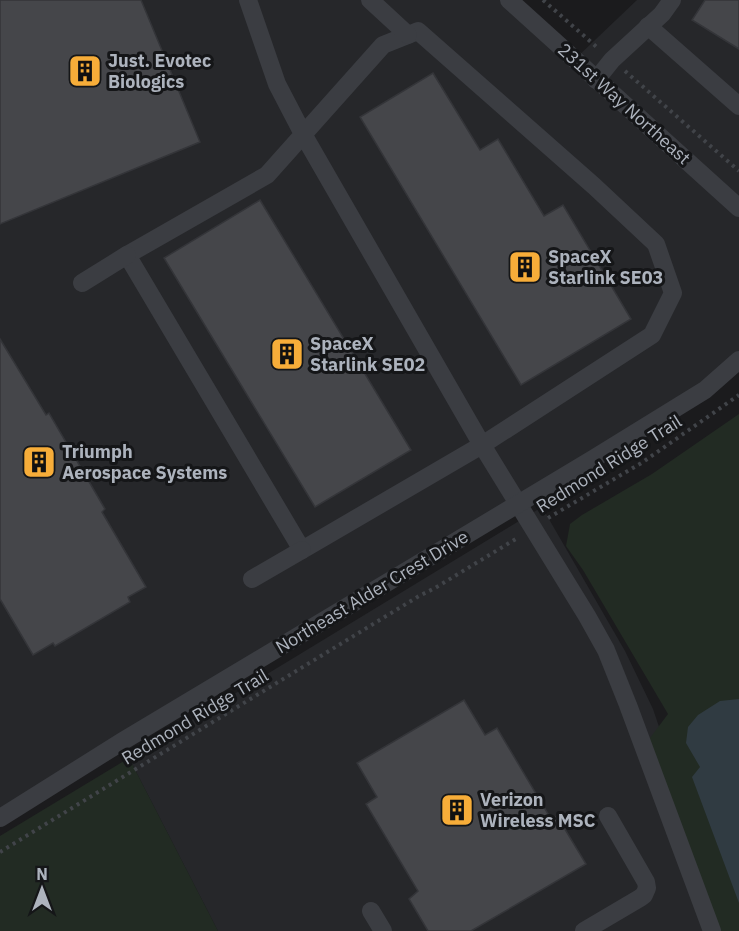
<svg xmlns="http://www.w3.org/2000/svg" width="739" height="931" font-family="'IBM Plex Sans',sans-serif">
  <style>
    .built { fill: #26272a }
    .green { fill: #222b23 }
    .water { fill: #303b42 }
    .building { fill: #45464a; stroke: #343539; stroke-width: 1.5 }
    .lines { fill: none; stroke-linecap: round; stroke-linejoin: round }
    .path { stroke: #414449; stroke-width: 4; stroke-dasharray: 3 4.5; stroke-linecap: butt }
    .minor { stroke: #3b3d42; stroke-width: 18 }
    .labels { text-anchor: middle; stroke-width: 6; stroke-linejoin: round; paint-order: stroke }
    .poi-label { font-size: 18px; font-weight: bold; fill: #adb3bd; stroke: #151618; text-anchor: start }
    .street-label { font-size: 18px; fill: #adb3bd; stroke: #151618 }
  </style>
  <rect width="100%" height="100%" fill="#1b1b1d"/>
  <g class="built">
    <polygon points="0,0 507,0 574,60 637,0 739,0 739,360 0,818"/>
    <polygon points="542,507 625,651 653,709 676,777 735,931 218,931 129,758"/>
  </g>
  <g class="green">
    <polygon points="739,414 739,931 712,931 644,746 668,714 583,570 566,546 570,524 582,515 652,474"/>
    <polygon points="129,758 218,931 0,931 0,836"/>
  </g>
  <polygon class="water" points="739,699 739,903 692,777 700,767 686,743 688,727 698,715 720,701"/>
  <g class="building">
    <polygon points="0,0 141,0 200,142 0,224"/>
    <polygon points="705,0 739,0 739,49 692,20"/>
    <polygon points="433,73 480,150 498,139 544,216 563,205 631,319 521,385 360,117"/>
    <polygon points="260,200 411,450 315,507 164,258"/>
    <polygon points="0,339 46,415 49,413 105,509 102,512 146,587 128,597 130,602 55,646 53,643 33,655 0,599"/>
    <polygon points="464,700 485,735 497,728 551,819 557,816 586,864 471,931 428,931 409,899 418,891 366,804 377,797 357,763"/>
  </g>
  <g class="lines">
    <g class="path">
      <polyline points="543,0 599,49"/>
      <polyline points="625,71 739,171"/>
      <polyline points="548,518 643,462 739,395"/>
      <polyline points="0,852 419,596 435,588 519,537"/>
    </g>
    <g class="minor">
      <polyline points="248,0 277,84 303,134 482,445 302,550 127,255 267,175 383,45 418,31 594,186 656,244 673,293 652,335 482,445 587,616 606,650 628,705 712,931"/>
      <polyline points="370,0 408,35"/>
      <polyline points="509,0 739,208"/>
      <polyline points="648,26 739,106"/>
      <polyline points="596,80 612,60 662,14 672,0"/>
      <polyline points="82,283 127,255"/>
      <polyline points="252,579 302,550"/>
      <polyline points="0,818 123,741 593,459 705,390 739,360"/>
      <polyline points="371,911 383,931"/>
      <polyline points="584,931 640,898 644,895 647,888 646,882 608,816"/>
    </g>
  </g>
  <defs>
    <symbol id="building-square" viewBox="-11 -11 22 22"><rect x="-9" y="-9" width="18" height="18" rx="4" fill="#f7ad39" stroke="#151618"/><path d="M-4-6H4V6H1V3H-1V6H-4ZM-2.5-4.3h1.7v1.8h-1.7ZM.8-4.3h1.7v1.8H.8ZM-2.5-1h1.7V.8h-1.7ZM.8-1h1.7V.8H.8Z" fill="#111"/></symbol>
  </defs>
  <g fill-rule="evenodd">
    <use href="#building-square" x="66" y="52" width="38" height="38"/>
    <use href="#building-square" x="506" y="248" width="38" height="38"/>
    <use href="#building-square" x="268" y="335" width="38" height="38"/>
    <use href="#building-square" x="20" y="443" width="38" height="38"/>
    <use href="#building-square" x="438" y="791" width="38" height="38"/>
  </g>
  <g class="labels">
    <g class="poi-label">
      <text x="108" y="67">Just. Evotec<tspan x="108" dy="21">Biologics</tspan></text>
      <text x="548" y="263">SpaceX<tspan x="548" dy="21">Starlink SE03</tspan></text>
      <text x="310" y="350">SpaceX<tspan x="310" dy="21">Starlink SE02</tspan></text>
      <text x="62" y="458">Triumph<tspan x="62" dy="21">Aerospace Systems</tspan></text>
      <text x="480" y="806">Verizon<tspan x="480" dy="21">Wireless MSC</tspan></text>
    </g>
    <g class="street-label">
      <text transform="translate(624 104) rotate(42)" y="6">231st Way Northeast</text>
      <text transform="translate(609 464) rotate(-32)" y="6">Redmond Ridge Trail</text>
      <text transform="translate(372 592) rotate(-31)" y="6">Northeast Alder Crest Drive</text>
      <text transform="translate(195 717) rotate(-31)" y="6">Redmond Ridge Trail</text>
    </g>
  </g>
  <g transform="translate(42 889)" stroke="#151618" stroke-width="4.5" paint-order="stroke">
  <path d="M0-4.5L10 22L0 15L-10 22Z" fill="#adb3bd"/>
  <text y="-9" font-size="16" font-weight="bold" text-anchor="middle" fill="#adb3bd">N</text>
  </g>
</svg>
